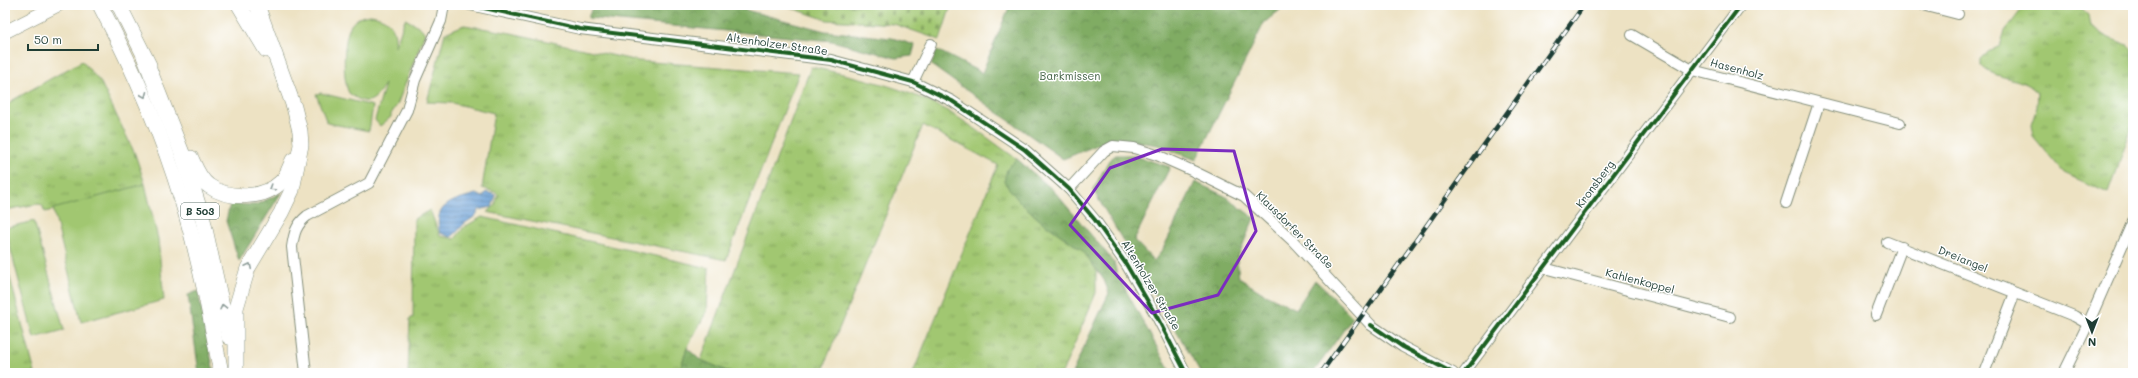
<svg xmlns="http://www.w3.org/2000/svg" width="2138" height="378" font-family="Mali,sans-serif">
  <style>
    .grass { fill: url(#grass-tufts); stroke: #608252 }
    .forest { fill: url(#forest-crowns); stroke: #50744c }
    .cemetery { fill: url(#cemetery-stones); stroke: #608252 }
    .pitch { fill: #a1c771; stroke: #608252 }
    .water { fill: url(#water-rules); stroke: #436e84 }
    .lines { fill: none; stroke-linecap: round; stroke-linejoin: round }
    .minor-casing { stroke: #86907c; stroke-width: 12 }
    .major-casing { stroke: #86907c; stroke-width: 14 }
    .highway-casing { stroke: #86907c; stroke-width: 16 }
    .minor { stroke: #fff; stroke-width: 10 }
    .major { stroke: #fff; stroke-width: 13 }
    .highway { stroke: #fff; stroke-width: 15 }
    .rail-casing { stroke: #1f3d34; stroke-width: 4.5 }
    .rail { stroke: #fff; stroke-width: 3; stroke-dasharray: 9; stroke-linecap: butt }
    .cycleway-casing { stroke: #fff; stroke-width: 6 }
    .cycleway { stroke: #1b5e20; stroke-width: 4 }
    .oneway { stroke: #8f9e9a }
    .marked { fill: none; stroke: #7b2cbf; stroke-width: 3; stroke-linejoin: round }
    .labels { text-anchor: middle; stroke-width: 3; stroke-linejoin: round; paint-order: stroke }
    .shield { fill: #fff; stroke: #627771; stroke-width: 1 }
    .shield-label { font-size: 10px; font-weight: bold; fill: #1f3d34 }
    .street-label { font-size: 11px; fill: #1f3d34; stroke: #fff }
    .park-label { font-size: 11px; fill: #406043; stroke: #fff }
  </style>
  <defs>
    <pattern id="grass-tufts" width="24" height="20" patternUnits="userSpaceOnUse"><rect width="24" height="20" fill="#a1c771"/><path d="M3 7l-1-3M5 7V3M7 7l1-3M15 17l-1-3M17 17v-4M19 17l1-3" fill="none" stroke="#83a35e"/></pattern>
    <pattern id="forest-crowns" width="20" height="18" patternUnits="userSpaceOnUse"><rect width="20" height="18" fill="#80ac63"/><path d="M2 6a3 3 0 1 1 6 0M12 15a3 3 0 1 1 6 0" fill="none" stroke="#688d52"/></pattern>
    <pattern id="cemetery-stones" width="16" height="16" patternUnits="userSpaceOnUse"><rect width="16" height="16" fill="#a1c771"/><path d="M2 7V4a2 2 0 0 1 4 0v3zM10 15v-3a2 2 0 0 1 4 0v3z" fill="#83a35e"/></pattern>
    <pattern id="water-rules" width="6" height="5" patternUnits="userSpaceOnUse"><rect width="6" height="5" fill="#679ed4"/><path d="M0 2.5h6" fill="none" stroke="#5482ad"/></pattern>
  </defs>
  <rect width="100%" height="100%" fill="#fff"/>
  <filter id="ink" filterUnits="userSpaceOnUse"><feTurbulence type="fractalNoise" baseFrequency=".025" numOctaves="2"/><feDisplacementMap in="SourceGraphic" scale="8" xChannelSelector="R" yChannelSelector="G"/><feConvolveMatrix kernelMatrix="1 2 1 2 8 2 1 2 1" color-interpolation-filters="sRGB"/></filter>
  <filter id="wash" filterUnits="userSpaceOnUse"><feTurbulence type="fractalNoise" baseFrequency=".012" numOctaves="4" result="noise"/><feDisplacementMap in="SourceGraphic" scale="16" xChannelSelector="R" yChannelSelector="G"/><feGaussianBlur stdDeviation="0.9" result="paint"/><feColorMatrix in="noise" values="0 0 0 0 0 0 0 0 0 0 0 0 0 0 0 0 0 1.4 0 .05"/><feComposite in="paint" operator="in"/></filter>
  <g filter="url(#wash)">
    <rect width="100%" height="100%" fill="#ede2c3"/>
    <g class="grass">
      <path d="M2025 5H2078L2089 15 2091 26 2109 38 2128 45 2133 50V124L2108 193 2064 173 2033 136 2031 125 2037 107 2038 92C2023 76 1997 81 1981 66V59L1988 52 2000 46 2005 31Z"/>
      <polygon points="464,25 511,33 638,61 799,73 726,260 487,212 495,206 498,195 495,192 482,188 494,113 452,103 427,102 445,33"/>
      <polygon points="82,61 101,83 135,154 145,184 45,212 42,205 38,204 5,210 5,108 13,100"/>
      <path d="M811 67C864 78 917 90 962 120 981 132 998 146 1017 159L1007 169 1019 201 1041 221 1083 251 1096 269V293L1062 373H913L998 165 923 125 827 358 823 373H731L701 360Z"/>
      <polygon points="430,210 440,236 455,239 464,227 482,217 709,268 707,311 687,348 679,373 408,373 410,318 413,318 414,219"/>
      <polygon points="5,259 35,373 5,373"/>
    </g>
    <g class="forest">
      <polygon points="593,5 727,5 825,31 892,38 915,45 912,56 896,58 832,41 588,18"/>
      <polygon points="1010,5 1286,5 1264,23 1196,160 1158,145 1134,141 1107,141 1063,159 931,65 937,50 982,73"/>
      <polygon points="1116,155 1132,155 1170,167 1134,240 1154,261 1163,249 1195,182 1225,196 1254,218 1237,259 1239,278 1261,292 1296,309 1315,280 1353,317 1313,373 1201,373 1093,190 1109,160"/>
      <polygon points="1017,159 1054,191 1114,262 1117,274 1171,373 1072,373 1109,293 1104,280 1083,251 1041,221 1019,201 1004,182 1007,169"/>
      <polygon points="281,193 239,261 226,221 230,204 255,205"/>
      <polygon points="198,291 214,373 199,373 188,295"/>
      <polygon points="687,348 699,359 731,373 679,373"/>
    </g>
    <polygon class="cemetery" points="783,5 951,5 940,40 894,24 827,20"/>
    <g class="pitch">
      <path d="M370 15C390 17 397 29 395 47L405 19 420 27 425 33 397 105 391 114V117L380 126 375 120 385 84C375 101 368 108 349 93 342 80 343 38 351 25 356 18 362 16 370 15Z"/>
      <polygon points="321,93 373,106 369,131 327,123 316,94"/>
      <polygon points="145,184 158,239 164,300 81,322 53,209"/>
      <polygon points="34,221 64,330 34,338 5,228"/>
    </g>
    <path class="water" d="M486 192 496 195 492 207 479 210C475 219 469 219 463 225 458 230 457 233 451 237L440 233C432 204 454 200 476 194L483 197Z"/>
  </g>
  <g filter="url(#ink)">
    <g class="lines">
      <defs>
        <g id="minor">
          <polyline points="470,5 580,29 831,60 913,82 952,101 1024,149 1069,189 1095,220 1126,264 1157,317 1186,373"/>
          <polyline points="1923,5 1958,14"/>
          <polyline points="1632,35 1692,70 1900,123"/>
          <polyline points="913,82 931,44"/>
          <polyline points="1069,189 1104,151 1113,146 1134,148 1157,155 1193,171 1244,196 1293,241 1371,325 1403,347 1453,373"/>
          <polyline points="1786,203 1819,103"/>
          <polyline points="1887,242 2074,316 2088,324"/>
          <polyline points="1544,268 1730,317"/>
          <polyline points="1876,315 1902,247"/>
          <path d="M306 373 292 247C294 233 296 225 307 216L369 183 407 110 415 80 441 21 444 5"/>
          <polyline points="1464,373 1741,5"/>
          <polyline points="1984,373 2015,293"/>
          <polyline points="2064,373 2088,324 2133,221"/>
        </g>
        <polyline id="major" points="5,32 58,5"/>
        <g id="highway">
          <path d="M100 5C133 68 162 133 182 201 199 257 210 315 221 373"/>
          <polyline points="119,5 149,65"/>
          <polyline points="239,5 266,50"/>
          <polyline points="144,56 182,153 203,220 229,337"/>
          <path d="M191 158C195 167 200 180 209 186 229 200 264 199 281 182 287 177 290 166 293 160"/>
          <polyline points="236,373 236,308 248,268 281,213 292,190 301,145 300,131 294,107 257,5"/>
        </g>
      </defs>
      <use href="#minor" class="minor-casing"/>
      <use href="#major" class="major-casing"/>
      <use href="#highway" class="highway-casing"/>
      <use href="#minor" class="minor"/>
      <use href="#major" class="major"/>
      <use href="#highway" class="highway"/>
      <defs>
        <polyline id="rail" points="1321,373 1584,5"/>
      </defs>
      <use href="#rail" class="rail-casing"/>
      <use href="#rail" class="rail"/>
      <defs>
        <g id="cycleway">
          <polyline points="470,5 580,29 831,60 913,82 952,101 1024,149 1069,189 1095,220 1126,264 1157,317 1186,373"/>
          <polyline points="1371,325 1403,347 1453,373"/>
          <polyline points="1464,373 1741,5"/>
        </g>
      </defs>
      <use href="#cycleway" class="cycleway-casing"/>
      <use href="#cycleway" class="cycleway"/>
    </g>
    <defs><path id="oneway-chevron" d="M-2-3.5L2.5 0L-2 3.5" fill="none" stroke-width="1.6" stroke-linecap="round" stroke-linejoin="round"/></defs>
    <g class="oneway">
      <use href="#oneway-chevron" transform="translate(144 95) rotate(68)"/>
      <use href="#oneway-chevron" transform="translate(272 188) rotate(148)"/>
      <use href="#oneway-chevron" transform="translate(249 266) rotate(-64)"/>
      <use href="#oneway-chevron" transform="translate(223 307) rotate(-103)"/>
    </g>
  </g>
  <path class="marked" d="M1162 149 1234 151 1256 231 1218 295 1152 313 1070 225 1110 168Z"/>
  <g class="labels">
    <rect class="shield" x="181" y="203" width="38" height="16" rx="3"/>
    <g class="shield-label">
      <text x="200" y="215">B 503</text>
    </g>
    <g class="street-label">
      <text transform="translate(777 44) rotate(8)" y="4">Altenholzer Straße</text>
      <text transform="translate(1737 69) rotate(15)" y="4">Hasenholz</text>
      <text transform="translate(1595 184) rotate(-53)" y="4">Kronsberg</text>
      <text transform="translate(1295 230) rotate(45)" y="4">Klausdorfer Straße</text>
      <text transform="translate(1963 259) rotate(22)" y="4">Dreiangel</text>
      <text transform="translate(1640 281) rotate(15)" y="4">Kahlenkoppel</text>
      <text transform="translate(1151 285) rotate(59)" y="4">Altenholzer Straße</text>
    </g>
    <g class="park-label">
      <text x="1070" y="80">Barkmissen</text>
    </g>
  </g>
  <rect width="2138" height="378" fill="none" stroke="#fff" stroke-width="20"/>
  <g transform="translate(2092 332) rotate(180)" stroke="#ffffff" stroke-width="3" paint-order="stroke">
  <path d="M0-3L7 15L0 10L-7 15Z" fill="#1f3d34"/>
  <text y="-6" font-size="11" font-weight="bold" text-anchor="middle" fill="#1f3d34">N</text>
  </g>
  <path d="M28 44v6h70v-6" fill="none" stroke="#1f3d34" stroke-width="2"/>
  <text x="34" y="44" font-size="12" fill="#1f3d34" stroke="#ffffff" stroke-width="3" paint-order="stroke">50 m</text>
</svg>
